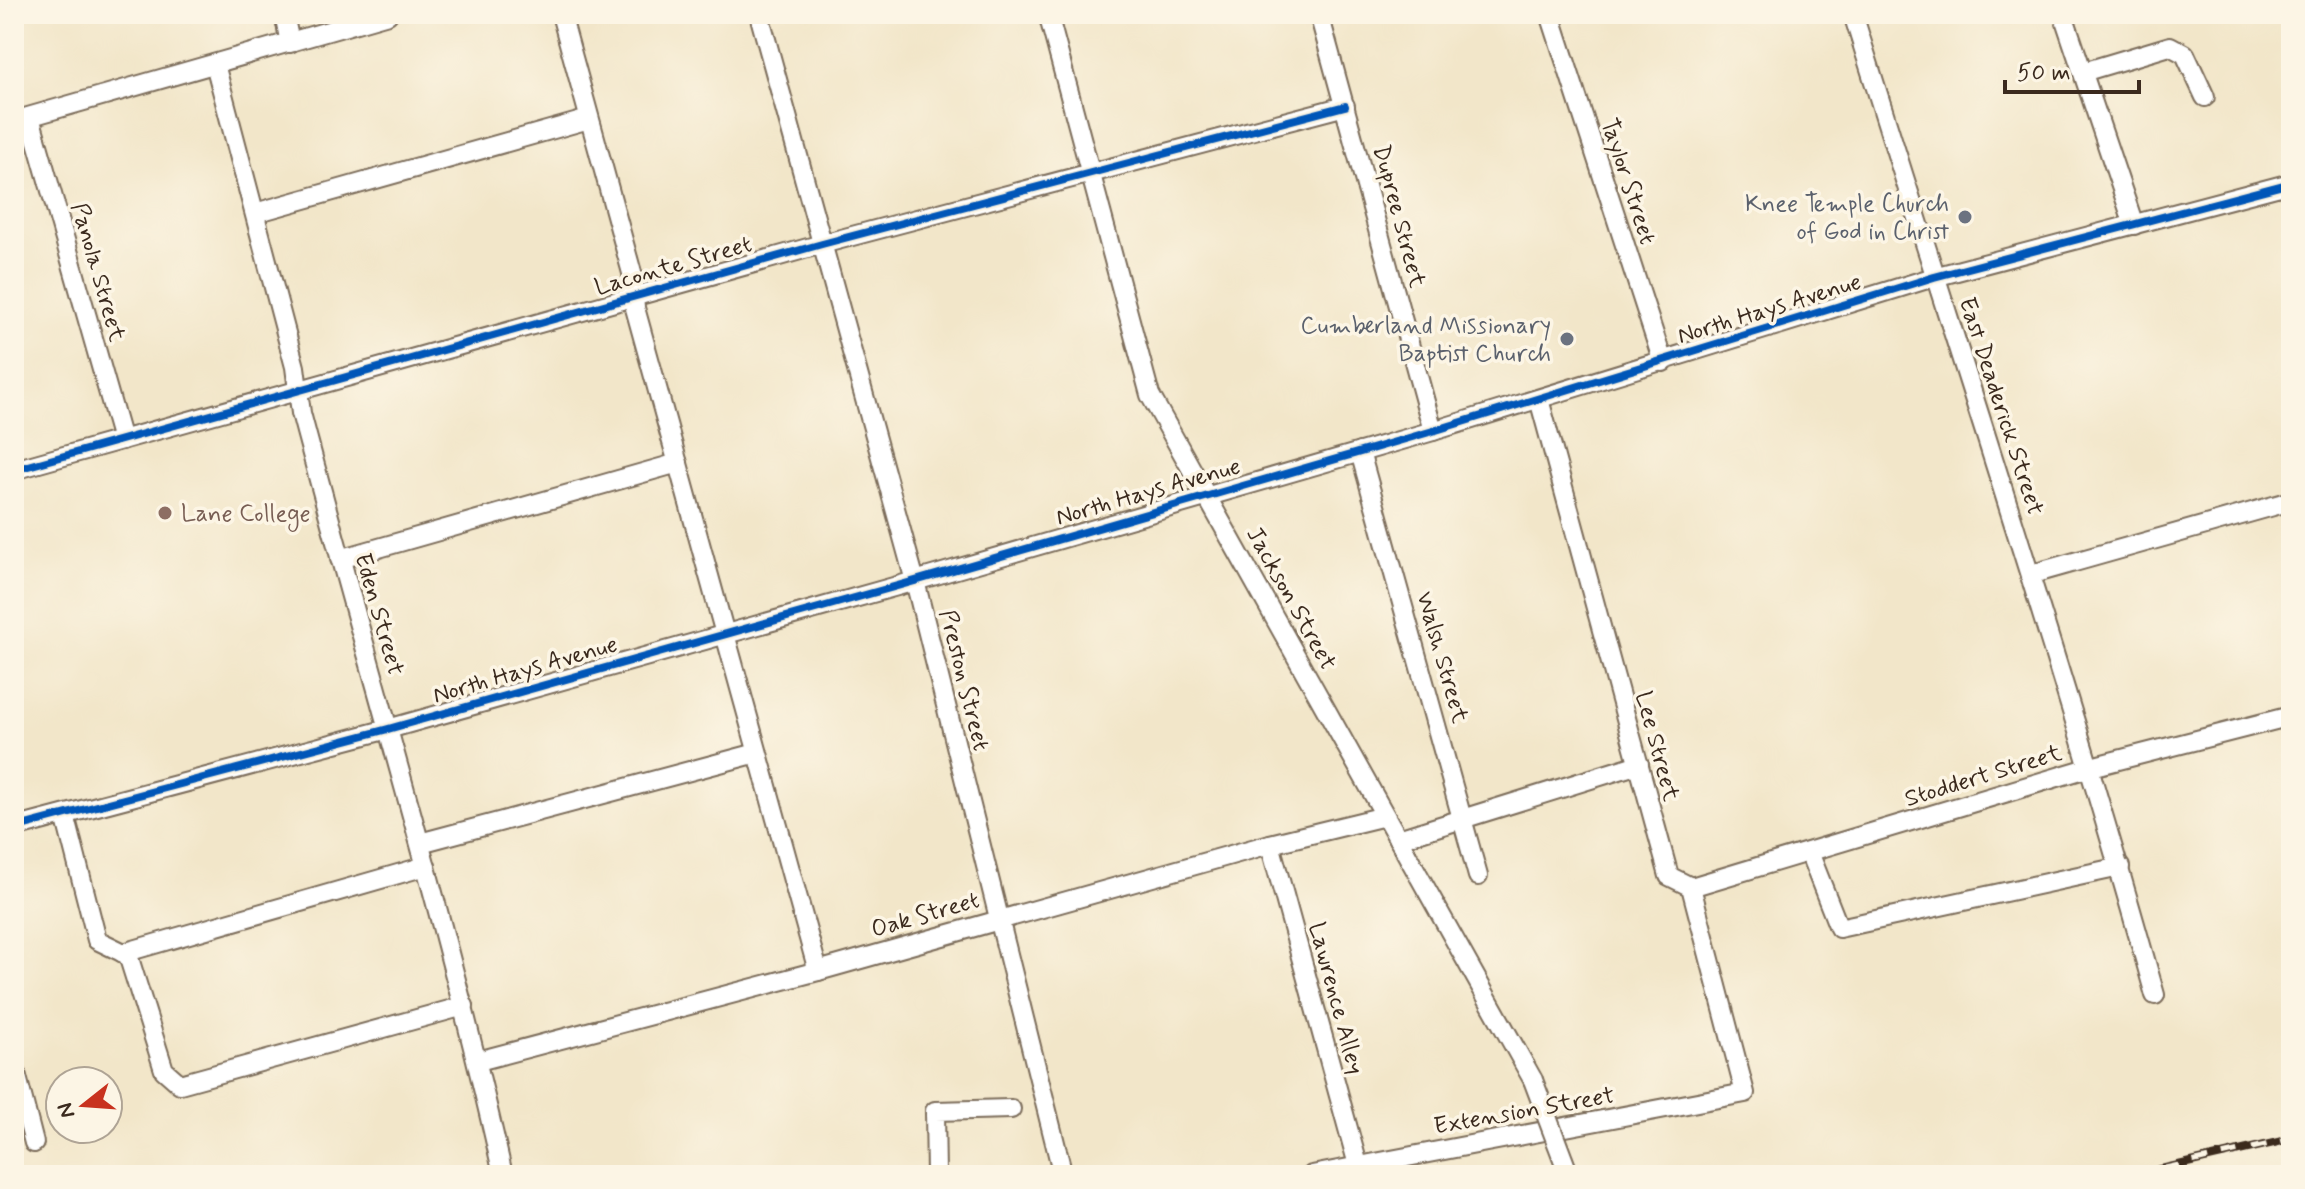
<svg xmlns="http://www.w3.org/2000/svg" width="2305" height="1189" font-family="Mynerve,sans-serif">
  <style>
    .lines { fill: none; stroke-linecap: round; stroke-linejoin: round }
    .minor-casing { stroke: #7b6c5a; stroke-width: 22 }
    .minor { stroke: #fff; stroke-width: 18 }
    .rail-casing { stroke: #3b2a1e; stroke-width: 8 }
    .rail { stroke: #fcf5e5; stroke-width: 5; stroke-dasharray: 15; stroke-linecap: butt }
    .minor-bridge-casing { stroke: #7b6c5a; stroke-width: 22; stroke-linecap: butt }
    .minor-bridge { stroke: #fff; stroke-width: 18 }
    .cycleway-casing { stroke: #fcf5e5; stroke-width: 13 }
    .cycleway { stroke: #0057b8; stroke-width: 8 }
    .worship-dot { fill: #6b7280; stroke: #fcf5e5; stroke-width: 3 }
    .education-dot { fill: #8d6e63; stroke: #fcf5e5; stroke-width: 3 }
    .labels { text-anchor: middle; stroke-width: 7; stroke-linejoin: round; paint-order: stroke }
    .street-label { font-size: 24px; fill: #3b2a1e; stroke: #fcf5e5 }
    .worship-label { font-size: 24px; fill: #5b616d; stroke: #fcf5e5; text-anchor: end }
    .education-label { font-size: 24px; fill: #785e54; stroke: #fcf5e5; text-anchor: start }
  </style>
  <rect width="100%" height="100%" fill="#fcf5e5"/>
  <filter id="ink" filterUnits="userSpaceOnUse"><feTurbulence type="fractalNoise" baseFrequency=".0125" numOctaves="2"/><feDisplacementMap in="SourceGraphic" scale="16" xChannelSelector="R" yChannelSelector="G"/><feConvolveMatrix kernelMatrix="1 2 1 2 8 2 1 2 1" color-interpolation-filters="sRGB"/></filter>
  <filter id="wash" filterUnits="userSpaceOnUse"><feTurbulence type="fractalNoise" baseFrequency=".006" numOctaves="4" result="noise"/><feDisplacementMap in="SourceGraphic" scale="32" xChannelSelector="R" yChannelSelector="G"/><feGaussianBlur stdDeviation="1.8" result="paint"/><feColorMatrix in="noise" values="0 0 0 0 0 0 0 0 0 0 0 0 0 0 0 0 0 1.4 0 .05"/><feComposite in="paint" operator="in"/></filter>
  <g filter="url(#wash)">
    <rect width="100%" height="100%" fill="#f2e6c9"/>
  </g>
  <g filter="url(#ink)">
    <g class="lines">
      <defs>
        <g id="minor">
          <polyline points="284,14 290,43"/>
          <polyline points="561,14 632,273 635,308 818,971"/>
          <polyline points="759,14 915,581 1063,1175"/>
          <polyline points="1048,14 1150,395 1533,1080"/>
          <polyline points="1319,14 1433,431"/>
          <polyline points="1550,14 1663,362"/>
          <path d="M1853 14C1954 341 2063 665 2155 995"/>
          <polyline points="2063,14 2134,225"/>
          <path d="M215 64 295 367 301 413C368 667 446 918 503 1175"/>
          <polyline points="2083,72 2170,46 2185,54 2205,97"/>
          <polyline points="30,117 122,440"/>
          <polyline points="14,121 388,14"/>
          <polyline points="255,213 589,119"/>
          <polyline points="1360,452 1478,876"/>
          <polyline points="14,470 822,244 1345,106"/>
          <polyline points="340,559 678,463"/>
          <polyline points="2032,574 2291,501"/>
          <polyline points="65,815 97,940 128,955 164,1070 180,1084 464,1006"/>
          <polyline points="14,828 388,729 915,581 1433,431 1934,277 2291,183"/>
          <polyline points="1398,839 1639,764"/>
          <polyline points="420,843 757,753"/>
          <polyline points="1270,844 1358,1165"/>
          <polyline points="1809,852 1839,928 2120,867"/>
          <polyline points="1691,887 2091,767 2291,716"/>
          <polyline points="123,953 426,866"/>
          <polyline points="478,1061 818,971 1270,844 1385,816"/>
          <polyline points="14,1065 34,1143"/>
          <polyline points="936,1175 935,1111 1011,1109"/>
          <polyline points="1312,1175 1745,1093 1691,887 1669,876 1539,399"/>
        </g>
      </defs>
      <use href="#minor" class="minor-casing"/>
      <use href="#minor" class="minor"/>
      <defs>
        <polyline id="rail" points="2135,1175 2291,1139"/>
      </defs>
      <use href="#rail" class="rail-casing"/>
      <use href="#rail" class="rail"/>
      <defs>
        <polyline id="minor-bridge" points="1533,1080 1569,1175"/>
      </defs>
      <use href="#minor-bridge" class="minor-bridge-casing"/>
      <use href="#minor-bridge" class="minor-bridge"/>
      <defs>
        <g id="cycleway">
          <polyline points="14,470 822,244 1345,106"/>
          <polyline points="14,828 388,729 915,581 1433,431 1934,277 2291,183"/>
        </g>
      </defs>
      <use href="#cycleway" class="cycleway-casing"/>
      <use href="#cycleway" class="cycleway"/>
    </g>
  </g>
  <g class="worship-dot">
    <circle cx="1965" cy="217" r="8"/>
    <circle cx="1567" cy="339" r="8"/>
  </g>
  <circle class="education-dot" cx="165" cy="513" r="8"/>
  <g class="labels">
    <g class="street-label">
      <text transform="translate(1629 181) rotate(72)" y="8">Taylor Street</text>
      <text transform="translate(1400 216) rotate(75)" y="8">Dupree Street</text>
      <text transform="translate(673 265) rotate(-16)" y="8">Laconte Street</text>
      <text transform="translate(99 272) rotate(74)" y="8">Panola Street</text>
      <text transform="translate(1769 308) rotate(-17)" y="8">North Hays Avenue</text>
      <text transform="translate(2002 406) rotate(72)" y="8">East Deaderick Street</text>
      <text transform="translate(1148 491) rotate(-16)" y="8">North Hays Avenue</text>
      <text transform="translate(1292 598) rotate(61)" y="8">Jackson Street</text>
      <text transform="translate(380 614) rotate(74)" y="8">Eden Street</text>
      <text transform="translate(1443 657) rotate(74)" y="8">Walsh Street</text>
      <text transform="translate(525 669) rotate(-16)" y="8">North Hays Avenue</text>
      <text transform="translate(965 680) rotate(76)" y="8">Preston Street</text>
      <text transform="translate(1658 746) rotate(75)" y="8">Lee Street</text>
      <text transform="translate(1983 775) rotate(-17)" y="8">Stoddert Street</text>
      <text transform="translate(925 914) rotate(-16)" y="8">Oak Street</text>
      <text transform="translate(1337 998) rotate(75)" y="8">Lawrence Alley</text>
      <text transform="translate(1524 1110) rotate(-10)" y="8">Extension Street</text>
    </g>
    <g class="worship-label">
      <text x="1949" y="211">Knee Temple Church<tspan x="1949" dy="28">of God in Christ</tspan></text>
      <text x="1551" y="333">Cumberland Missionary<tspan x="1551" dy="28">Baptist Church</tspan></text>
    </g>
    <g class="education-label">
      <text x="181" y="521">Lane College</text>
    </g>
  </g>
  <rect width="2305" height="1189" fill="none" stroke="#fcf5e5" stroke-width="48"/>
  <g transform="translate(84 1105) rotate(253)"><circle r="38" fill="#fcf5e5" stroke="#afa495" stroke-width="2"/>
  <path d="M0-6L14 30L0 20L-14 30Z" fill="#c8321e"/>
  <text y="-12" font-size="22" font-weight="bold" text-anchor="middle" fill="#3b2a1e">N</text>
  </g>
  <path d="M2005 80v12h134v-12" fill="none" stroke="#3b2a1e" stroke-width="4"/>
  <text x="2017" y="80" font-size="24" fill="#3b2a1e" stroke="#fcf5e5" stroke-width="6" paint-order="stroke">50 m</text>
</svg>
